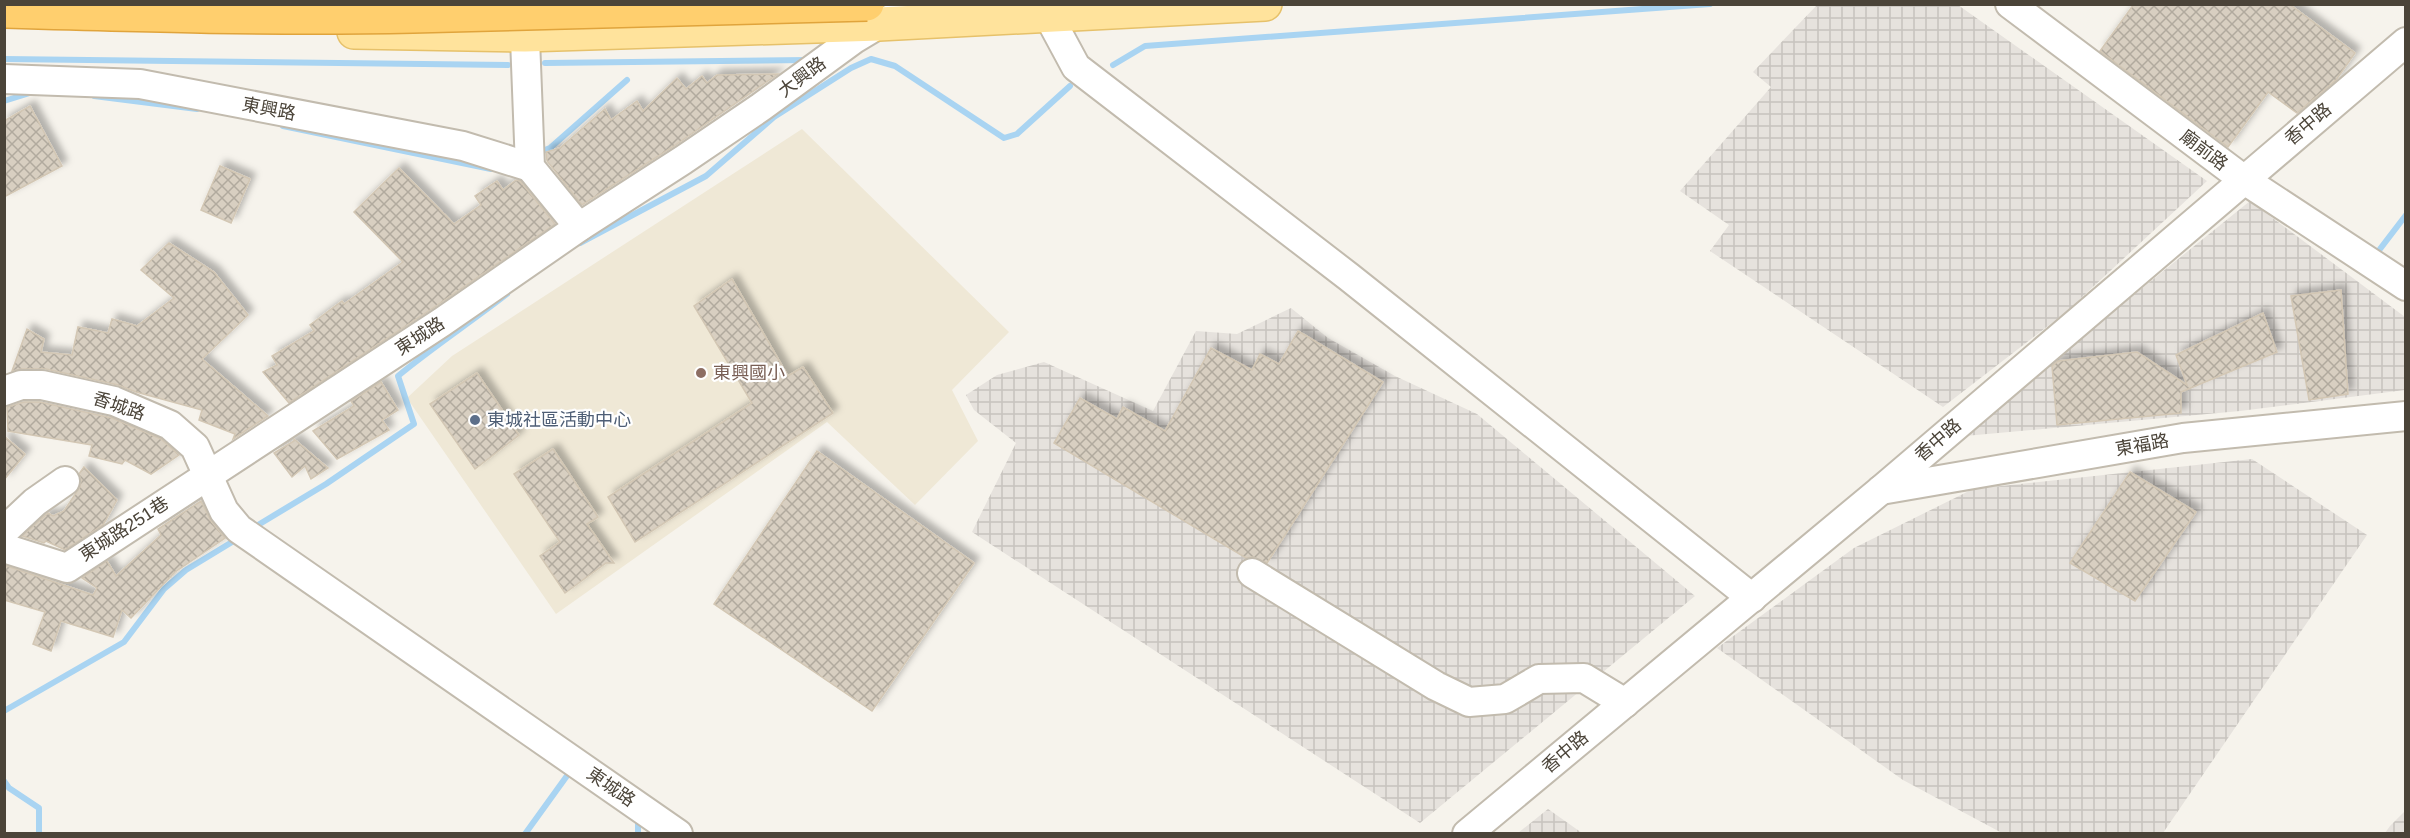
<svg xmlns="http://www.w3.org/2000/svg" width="2410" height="838" font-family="Helvetica,'Noto Sans TC',sans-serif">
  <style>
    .industrial { fill: url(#industrial-grid) }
    .education { fill: #efe8d6 }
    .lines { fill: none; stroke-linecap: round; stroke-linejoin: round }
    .stream { stroke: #a9d4f2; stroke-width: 6 }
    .building { fill: url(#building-cross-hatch); stroke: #d3c7b4; stroke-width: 1.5; filter: url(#shadow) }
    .minor-casing { stroke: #c2bbae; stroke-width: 32 }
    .major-casing { stroke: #e6c16a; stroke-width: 36 }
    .minor { stroke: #fff; stroke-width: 28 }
    .major { stroke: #ffe39c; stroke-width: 33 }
    .highway-bridge-casing { stroke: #e0a43c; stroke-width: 36; stroke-linecap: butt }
    .highway-bridge { stroke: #ffcf6e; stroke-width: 33 }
    .education-dot { fill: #8d6e63; stroke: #fff; stroke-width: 2 }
    .service-dot { fill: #5c6f8a; stroke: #fff; stroke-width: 2 }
    .labels { text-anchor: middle; stroke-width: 4.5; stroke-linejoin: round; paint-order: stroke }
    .street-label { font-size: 18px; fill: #4b4439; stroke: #fff }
    .education-label { font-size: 18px; fill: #785e54; stroke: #fff; text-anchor: start }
    .service-label { font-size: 18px; fill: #4e5e75; stroke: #fff; text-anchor: start }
  </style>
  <defs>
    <pattern id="industrial-grid" width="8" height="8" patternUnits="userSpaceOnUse" patternTransform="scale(1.5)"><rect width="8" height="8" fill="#e6e2dd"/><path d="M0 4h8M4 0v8" fill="none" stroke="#c7c3be"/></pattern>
    <pattern id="building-cross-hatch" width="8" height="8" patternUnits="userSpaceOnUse" patternTransform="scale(1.5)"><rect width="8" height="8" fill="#d8cfc1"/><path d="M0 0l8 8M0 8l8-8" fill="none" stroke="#b1aa9e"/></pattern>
    <filter id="shadow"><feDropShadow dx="5.5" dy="-5.5" stdDeviation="3" flood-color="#0004"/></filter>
  </defs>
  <rect width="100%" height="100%" fill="#f6f3ec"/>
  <g class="industrial">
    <polygon points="1818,4 1958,5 2207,181 2066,312 1943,407 1710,251 1729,225 1680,191 1771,87 1753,72"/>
    <polygon points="2250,201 2405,317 2405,390 2240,411 1965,436 2068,348"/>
    <polygon points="1291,308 1328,338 1395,376 1477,414 1695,596 1420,823 972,532 1016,443 974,410 966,395 997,375 1044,362 1153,411 1196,331 1237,334"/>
    <polygon points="2252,459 2367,535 2163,833 2002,833 1903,780 1717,648 1854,548 1973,489"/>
    <polygon points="1548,809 1582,833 1518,833"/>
    <polygon points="2405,811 2405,833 2385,833 2390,826"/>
  </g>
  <polygon class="education" points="802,129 1009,332 952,390 978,441 915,505 827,422 556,614 407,398 452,356"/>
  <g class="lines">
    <g class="stream">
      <polyline points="4,59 508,65"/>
      <polyline points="545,63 809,60"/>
      <polyline points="1113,65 1145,46 1710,4"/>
      <polyline points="94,96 197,109"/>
      <polyline points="4,101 33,92"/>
      <polyline points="283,126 491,169"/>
      <polyline points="537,153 550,148 627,80"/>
      <polyline points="580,243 706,176 774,117 851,68 871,59 895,66 1004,138 1017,134 1070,86"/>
      <polyline points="2380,249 2406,215"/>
      <path d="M253 528 326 484 414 424 398 376C433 347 471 322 507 294"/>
      <polyline points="4,711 124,642 164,589 186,570 237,539"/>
      <polyline points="4,781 9,788 39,808 39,834"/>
      <polyline points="634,818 638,820 638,834"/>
      <polyline points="525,834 569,773 574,777"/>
    </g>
  </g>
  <g class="building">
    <polygon points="2134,4 2289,4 2355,53 2336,80 2297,113 2268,92 2228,147 2100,51"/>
    <polygon points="778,74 674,146 582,205 547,161 546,152 560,148 605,109 611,120 637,101 643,111 677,78 686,89 702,76 707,83 717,75"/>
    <polygon points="30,106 62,166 4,197 4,121"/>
    <polygon points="220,166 250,179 231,223 201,210"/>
    <polygon points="399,168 454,224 481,205 475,196 497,181 503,190 516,180 520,181 555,224 433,308 289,403 263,372 277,365 272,356 314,331 310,325 342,301 344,304 403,262 354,212"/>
    <polygon points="169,243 214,272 248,315 202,359 268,416 233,439 235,434 199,420 202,410 136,392 118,385 46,369 21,369 12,371 27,329 44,339 41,352 72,355 78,327 108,333 112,319 137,326 174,298 141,270"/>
    <polygon points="732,279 788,376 803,367 833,413 635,542 608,497 752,403 694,306"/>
    <polygon points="2341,290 2348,394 2309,400 2291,296"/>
    <polygon points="2263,313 2277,352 2181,392 2181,413 2057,425 2052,366 2058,361 2137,352 2187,385 2176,355"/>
    <polygon points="1298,331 1383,382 1267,563 1253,557 1246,558 1054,443 1080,398 1117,419 1123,407 1165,431 1211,348 1252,370 1260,354 1279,364"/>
    <polygon points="477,373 519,435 475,469 430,404"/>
    <polygon points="381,382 398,410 382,420 389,430 337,459 313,431 354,406 351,401"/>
    <polygon points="24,402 40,402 112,418 161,439 179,455 151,474 125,460 122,464 89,456 92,445 8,431 7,407"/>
    <polygon points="4,436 25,454 4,480"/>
    <polygon points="294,439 315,457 328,468 311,479 305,466 292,477 274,453 294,441"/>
    <polygon points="553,449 598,517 587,524 614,563 606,563 565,593 540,556 560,542 514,474"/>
    <polygon points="817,451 974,563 872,711 714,604"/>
    <polygon points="84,467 117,500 103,525 65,550 46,541 44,543 22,536 48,513 53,516 64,511 80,487 81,480 79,474"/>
    <polygon points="2130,472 2196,512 2135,601 2070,563"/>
    <polygon points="201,501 211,521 225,538 175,572 131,618 122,610 113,637 61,621 51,651 33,644 45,612 4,600 4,565 93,595 97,588 82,578 107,561 116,576 161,535 158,529"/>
  </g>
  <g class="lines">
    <defs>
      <g id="minor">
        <polyline points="2010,4 2243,179 2406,286"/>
        <polyline points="524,13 530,167 579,227"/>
        <polyline points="1048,15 1076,67 1349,277 1752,598"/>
        <polyline points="4,79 140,84 463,146 530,167"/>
        <polyline points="4,391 21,385 42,385 114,401 170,425 195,447 224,511 239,529 678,834"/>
        <polyline points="1881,490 2183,438 2406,416"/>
        <polyline points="4,531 35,502 65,481"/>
        <polyline points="4,548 67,568 442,322 579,227 683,160 761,107 854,39 879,24 926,4"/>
        <polyline points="1252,573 1436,686 1469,702 1505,699 1539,679 1584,678 1625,703"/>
        <polyline points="1467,834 1881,490 2406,42"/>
      </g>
      <polyline id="major" points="354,32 525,35 879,24 1265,4"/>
    </defs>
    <use href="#minor" class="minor-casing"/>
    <use href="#major" class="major-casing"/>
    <use href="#minor" class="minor"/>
    <use href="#major" class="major"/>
    <defs>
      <path id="highway-bridge" d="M4 11C141 15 277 19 413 16 565 13 716 7 867 4"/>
    </defs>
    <use href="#highway-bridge" class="highway-bridge-casing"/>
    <use href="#highway-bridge" class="highway-bridge"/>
  </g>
  <circle class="education-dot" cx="701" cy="373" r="6"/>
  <circle class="service-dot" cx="475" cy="420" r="6"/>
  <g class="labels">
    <g class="street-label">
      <text transform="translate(802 77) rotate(-37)" y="6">大興路</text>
      <text transform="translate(269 109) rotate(11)" y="6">東興路</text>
      <text transform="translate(2308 124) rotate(-40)" y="6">香中路</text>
      <text transform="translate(2204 150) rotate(37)" y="6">廟前路</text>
      <text transform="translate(420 336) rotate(-33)" y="6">東城路</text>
      <text transform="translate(119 406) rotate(19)" y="6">香城路</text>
      <text transform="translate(1938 440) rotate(-41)" y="6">香中路</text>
      <text transform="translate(2142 445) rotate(-10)" y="6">東福路</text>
      <text transform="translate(124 529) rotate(-33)" y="6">東城路251巷</text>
      <text transform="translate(1565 752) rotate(-40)" y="6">香中路</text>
      <text transform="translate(611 787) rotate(35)" y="6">東城路</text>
    </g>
    <g class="education-label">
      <text x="713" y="379">東興國小</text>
    </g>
    <g class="service-label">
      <text x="487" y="426">東城社區活動中心</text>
    </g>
  </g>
  <rect width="2410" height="838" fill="none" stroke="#4b4439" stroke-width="12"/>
</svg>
